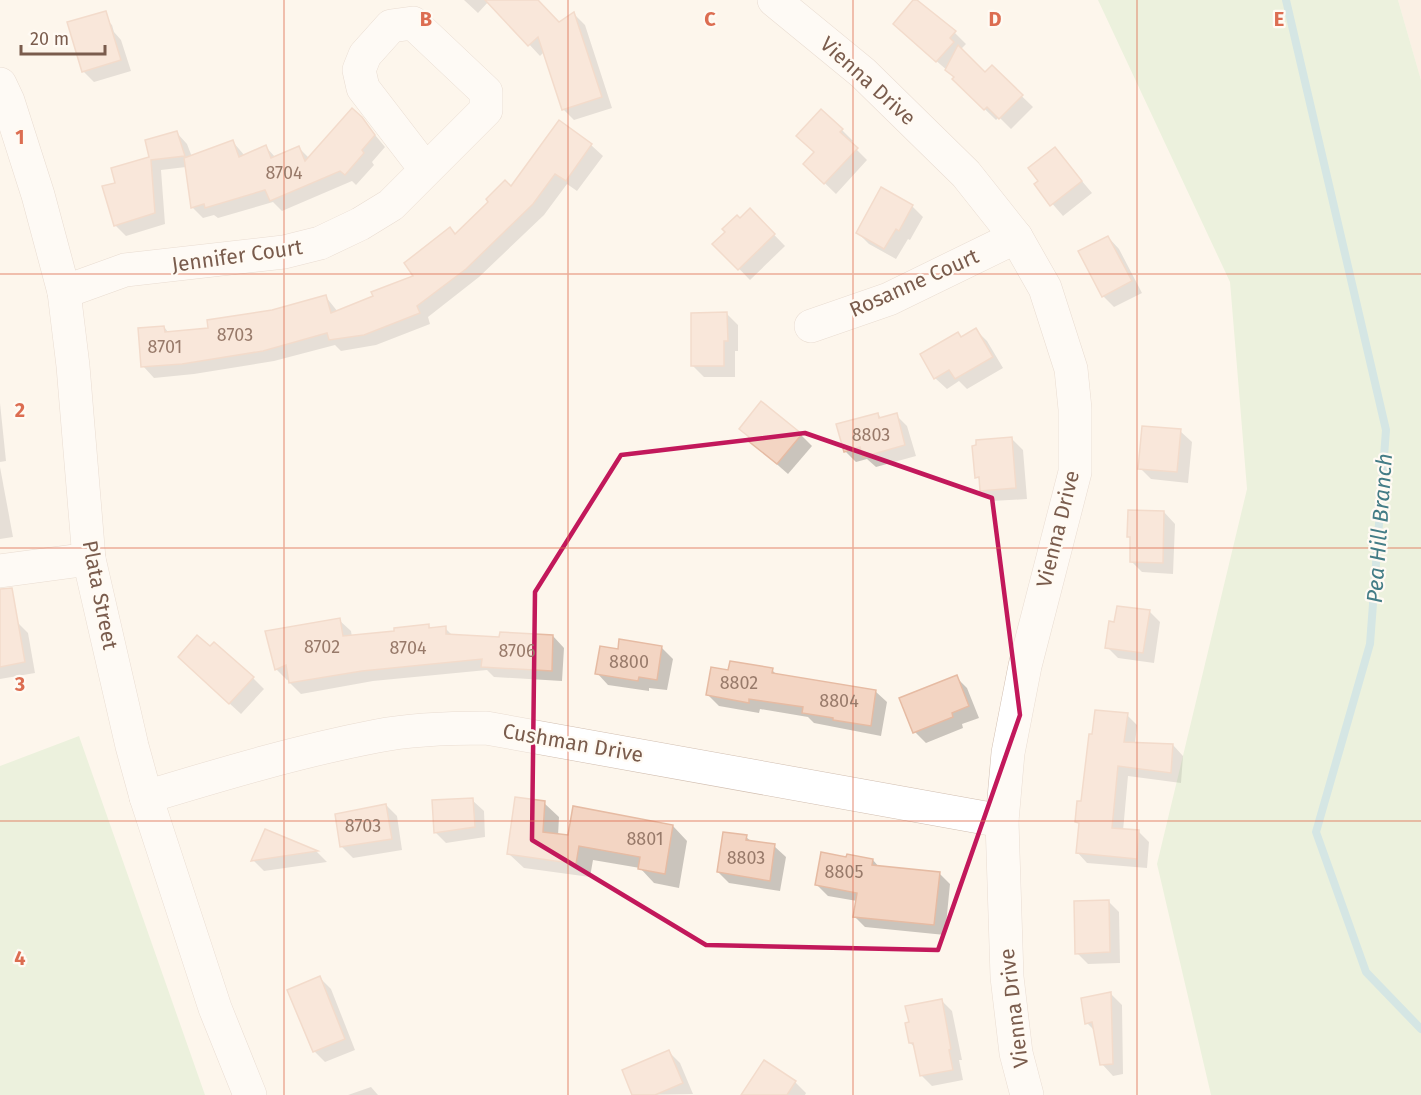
<svg xmlns="http://www.w3.org/2000/svg" width="1421" height="1095" font-family="'Fira Sans',sans-serif">
  <style>
    .residential { fill: #f5e8da }
    .green { fill: #d8ecc9 }
    .shadow { fill: #0003 }
    .lines { fill: none; stroke-linecap: round; stroke-linejoin: round }
    .stream { stroke: #a5d3da; stroke-width: 8 }
    .building { fill: #f3d5c3; stroke: #e6bba3; stroke-width: 1.5 }
    .minor-casing { stroke: #d1beb0; stroke-width: 34 }
    .minor { stroke: #fff; stroke-width: 33 }
    .marked { fill: none; stroke: #c2185b; stroke-width: 4.5; stroke-linejoin: round }
    .grid { fill: none; stroke: #dc6d51; stroke-width: 1.5; stroke-opacity: 0.55 }
    .labels { text-anchor: middle; stroke-width: 4.5; stroke-linejoin: round; paint-order: stroke }
    .number-label { font-size: 18px; fill: #987a6a }
    .street-label { font-size: 21px; fill: #7a5c4d; stroke: #fffaf3 }
    .water-label { font-size: 22px; font-style: italic; fill: #437c86; stroke: #fffaf3 }
    .grid-label { font-size: 20px; text-anchor: middle; font-weight: bold; fill: #dc6d51; stroke: #fffaf3; stroke-width: 4.5; stroke-linejoin: round; paint-order: stroke }
  </style>
  <rect width="100%" height="100%" fill="#fdf6ec"/>
  <polygon class="residential" points="1398,0 1421,0 1421,80"/>
  <g class="green">
    <polygon points="1098,0 1398,0 1421,80 1421,1095 1211,1095 1157,864 1247,489 1230,282"/>
    <polygon points="79,736 205,1095 0,1095 0,766"/>
  </g>
  <g class="shadow">
    <polygon points="464,0 537,0 559,24 574,14 585,25 612,108 574,120 563,109 544,52 540,56 489,1 478,13"/>
    <polygon points="101,14 112,25 114,32 121,40 131,71 94,82 83,71"/>
    <polygon points="955,33 966,44 960,50 985,74 992,67 1033,107 1011,129 999,117 996,120 954,79 955,78 948,71 906,35"/>
    <polygon points="361,118 385,147 372,162 374,165 356,185 352,181 282,211 273,202 218,218 214,215 203,218 192,207 186,167 161,170 165,224 126,236 115,225 117,184 151,158 177,133 187,144 192,157 233,142 245,156 265,146 276,158 299,148 309,158"/>
    <polygon points="559,122 591,145 603,156 577,191 567,184 544,215 479,277 428,317 430,324 376,345 341,351 335,345 274,361 194,374 154,378 143,366 164,327 169,333 210,329 326,297 338,312 374,297 416,276 456,235 511,188"/>
    <polygon points="842,130 853,141 850,143 867,160 836,194 805,164"/>
    <polygon points="1055,149 1092,193 1063,216 1036,185 1040,181"/>
    <polygon points="912,206 923,217 910,240 908,239 896,259 869,244 858,233"/>
    <polygon points="750,210 785,246 750,280 715,244"/>
    <polygon points="1108,237 1119,249 1142,293 1114,307 1103,296"/>
    <polygon points="727,314 738,325 738,351 735,351 735,377 704,377 693,366"/>
    <polygon points="976,330 987,341 1003,368 967,389 959,381 947,389 935,378 962,338"/>
    <polygon points="0,403 6,461 0,462"/>
    <polygon points="878,414 882,419 896,415 907,426 916,456 876,467 867,459 856,462 845,451"/>
    <polygon points="1180,431 1192,442 1188,483 1151,479 1140,468"/>
    <polygon points="801,435 812,446 788,474 749,440"/>
    <polygon points="1012,439 1023,450 1027,499 992,501 981,490 981,481 977,477"/>
    <polygon points="0,467 13,537 0,539"/>
    <polygon points="1164,512 1175,524 1173,574 1142,572 1131,561 1132,539 1129,536"/>
    <polygon points="1149,611 1160,622 1154,663 1118,658 1107,647 1115,623"/>
    <polygon points="339,620 351,631 352,637 396,632 429,626 432,629 445,628 453,636 501,639 553,636 564,648 562,681 494,677 487,670 373,681 301,694 290,683 290,679 287,680 276,669"/>
    <polygon points="17,622 28,633 35,673 0,679 0,625"/>
    <polygon points="662,648 673,659 667,690 649,688 649,691 608,685 597,673 619,651"/>
    <polygon points="191,668 253,678 264,689 241,714"/>
    <polygon points="772,670 777,675 875,691 887,702 881,736 814,723 808,717 760,709 759,713 719,706 708,695 729,672"/>
    <polygon points="956,677 967,688 979,718 962,724 963,728 926,743 915,732"/>
    <polygon points="1127,715 1137,725 1135,744 1173,745 1183,756 1181,783 1128,776 1123,831 1139,832 1149,842 1147,868 1087,863 1077,852 1080,825 1077,822 1082,803"/>
    <polygon points="472,800 484,811 485,837 446,843 435,832"/>
    <polygon points="544,803 559,817 558,836 569,837 673,826 687,841 679,888 654,883 640,868 593,860 590,877 524,868 509,854"/>
    <polygon points="386,805 397,816 402,850 353,858 341,846"/>
    <polygon points="265,831 317,852 327,862 264,871 253,860"/>
    <polygon points="746,837 752,842 774,846 786,857 780,891 729,883 718,872"/>
    <polygon points="847,859 873,860 879,867 939,873 950,884 945,935 865,927 854,916 857,901 828,896 817,885"/>
    <polygon points="1108,901 1119,912 1120,963 1088,964 1077,953"/>
    <polygon points="320,978 331,989 355,1050 325,1062 314,1051"/>
    <polygon points="1111,994 1122,1005 1123,1074 1113,1076 1102,1064 1096,1032 1087,1023"/>
    <polygon points="941,1000 952,1011 962,1060 959,1060 963,1080 932,1086 921,1075 916,1048 910,1043"/>
    <polygon points="669,1052 680,1063 693,1094 634,1095"/>
    <polygon points="795,1082 806,1093 805,1095 755,1095"/>
    <polygon points="371,1087 378,1095 348,1095"/>
  </g>
  <g class="lines">
    <polyline class="stream" points="1286,0 1386,430 1370,644 1316,832 1366,972 1421,1029"/>
  </g>
  <g class="building">
    <polygon points="485,0 538,0 559,22 574,12 602,97 562,110 538,37 528,46"/>
    <polygon points="913,0 917,0 956,31 950,38 954,42 936,62 893,24"/>
    <polygon points="106,11 121,60 82,72 67,22"/>
    <polygon points="958,45 985,72 992,65 1023,95 999,119 987,107 984,110 952,79 954,77 945,70"/>
    <polygon points="352,108 362,117 375,135 362,150 364,153 345,175 340,171 270,201 265,190 205,208 204,204 191,208 184,158 233,140 239,157 266,145 271,158 299,146 305,161"/>
    <polygon points="821,109 843,129 840,132 858,148 824,184 803,164 814,152 796,136"/>
    <polygon points="559,120 592,144 566,181 555,174 533,204 466,269 417,306 420,313 364,335 329,340 327,333 263,351 182,364 141,367 138,328 164,326 165,332 208,328 207,320 272,310 326,295 331,313 373,296 371,292 413,276 404,263 450,227 455,234 488,202 486,199 505,180 511,186"/>
    <polygon points="177,131 185,156 151,160 155,213 114,226 102,186 115,183 111,168 149,157 145,140"/>
    <polygon points="1055,147 1082,181 1050,206 1034,184 1038,181 1028,168"/>
    <polygon points="881,187 913,205 899,231 896,229 884,249 856,233"/>
    <polygon points="750,208 775,234 738,270 712,244 725,232 722,229 737,215 740,218"/>
    <polygon points="1108,236 1132,281 1102,297 1078,251"/>
    <polygon points="727,312 728,341 724,341 724,366 691,366 691,313"/>
    <polygon points="976,328 993,357 955,379 949,370 934,379 920,354 958,332 961,337"/>
    <polygon points="761,401 802,434 777,464 747,440 749,437 739,429"/>
    <polygon points="878,413 879,418 897,413 905,445 863,457 860,447 844,452 836,424"/>
    <polygon points="1142,426 1181,429 1177,472 1138,469"/>
    <polygon points="1012,437 1016,488 980,491 979,477 975,478 972,446 976,445 976,440"/>
    <polygon points="1128,510 1164,511 1163,563 1130,562 1130,537 1127,537"/>
    <polygon points="12,588 25,662 0,667 0,589"/>
    <polygon points="1117,606 1150,610 1143,653 1105,648 1109,621 1114,622"/>
    <polygon points="340,618 343,636 394,631 394,628 429,624 429,628 446,626 446,634 499,637 500,632 553,635 552,671 481,667 482,659 362,671 289,683 286,665 275,670 265,631"/>
    <polygon points="197,635 210,646 214,642 254,677 229,704 178,657"/>
    <polygon points="619,639 662,646 657,680 639,677 638,681 595,674 600,646 618,649"/>
    <polygon points="730,661 773,668 772,673 876,690 871,726 833,720 833,718 802,713 803,707 749,699 749,703 706,695 711,667 728,670"/>
    <polygon points="957,675 969,706 952,713 953,717 913,733 899,698"/>
    <polygon points="1095,710 1128,713 1124,742 1173,744 1171,773 1118,766 1112,828 1139,830 1137,859 1076,853 1079,823 1075,822 1077,801 1081,801 1089,734 1092,734"/>
    <polygon points="515,797 545,801 543,832 568,835 573,806 673,825 665,874 638,869 640,857 579,846 576,864 507,854"/>
    <polygon points="473,798 475,827 434,833 432,800"/>
    <polygon points="386,804 392,839 340,847 335,814"/>
    <polygon points="265,829 318,851 251,861"/>
    <polygon points="723,832 747,835 746,840 775,844 770,881 717,872"/>
    <polygon points="821,852 846,857 847,854 873,859 872,865 940,872 934,925 853,917 857,893 815,885"/>
    <polygon points="1109,900 1110,952 1075,954 1074,901"/>
    <polygon points="320,976 345,1039 313,1052 287,990"/>
    <polygon points="1111,992 1113,1064 1100,1065 1092,1022 1085,1024 1081,998"/>
    <polygon points="942,999 951,1049 949,1050 953,1070 920,1076 913,1043 909,1043 905,1023 909,1022 905,1006"/>
    <polygon points="669,1050 683,1083 655,1095 632,1095 622,1070"/>
    <polygon points="764,1060 796,1081 787,1095 741,1095"/>
  </g>
  <g class="lines">
    <defs>
      <g id="minor">
        <polyline points="774,0 863,73 966,174 1016,237 1045,288 1071,369 1075,409 1075,472 1025,666 1008,753 1002,821 1007,977 1016,1053 1027,1095"/>
        <polyline points="0,84 8,101 38,195 64,292 73,366 89,559 132,746 146,797 215,1008 250,1095"/>
        <polyline points="64,292 125,270 284,252 320,243 360,224 391,205 426,170 363,88 359,70 365,55 391,26 413,23 486,92 486,110 426,170"/>
        <polyline points="811,326 889,299 1016,237"/>
        <polyline points="0,571 89,559"/>
        <path d="M146 797C222 774 299 751 377 736 412 729 450 728 486 728L1002 821"/>
      </g>
    </defs>
    <use href="#minor" class="minor-casing"/>
    <use href="#minor" class="minor"/>
  </g>
  <path d="M0 0H1421V1095H0ZM805 433 992 498 1020 715 938 950 706 945 532 840 535 592 621 455Z" fill="#fdf6ec" fill-opacity=".55" fill-rule="evenodd"/>
  <path class="marked" d="M805 433 992 498 1020 715 938 950 706 945 532 840 535 592 621 455Z"/>
  <path class="grid" d="M284 0V1095M568 0V1095M853 0V1095M1137 0V1095M0 274H1421M0 548H1421M0 821H1421"/>
  <g class="labels">
    <g class="number-label">
      <text x="284" y="179">8704</text>
      <text x="235" y="341">8703</text>
      <text x="165" y="353">8701</text>
      <text x="871" y="441">8803</text>
      <text x="322" y="653">8702</text>
      <text x="408" y="654">8704</text>
      <text x="517" y="657">8706</text>
      <text x="629" y="668">8800</text>
      <text x="739" y="689">8802</text>
      <text x="839" y="707">8804</text>
      <text x="363" y="832">8703</text>
      <text x="645" y="845">8801</text>
      <text x="746" y="864">8803</text>
      <text x="844" y="878">8805</text>
    </g>
    <g class="street-label">
      <text transform="translate(868 81) rotate(42)" y="7">Vienna Drive</text>
      <text transform="translate(237 256) rotate(-8)" y="7">Jennifer Court</text>
      <text transform="translate(914 283) rotate(-24)" y="7">Rosanne Court</text>
      <text transform="translate(1058 529) rotate(-76)" y="7">Vienna Drive</text>
      <text transform="translate(100 595) rotate(79)" y="7">Plata Street</text>
      <text transform="translate(573 743) rotate(10)" y="7">Cushman Drive</text>
      <text transform="translate(1014 1008) rotate(-97)" y="7">Vienna Drive</text>
    </g>
    <g class="water-label">
      <text transform="translate(1379 528) rotate(-86)" y="8">Pea Hill Branch</text>
    </g>
  </g>
  <g class="grid-label">
    <text x="426" y="26">B</text>
    <text x="710" y="26">C</text>
    <text x="995" y="26">D</text>
    <text x="1279" y="26">E</text>
    <text x="20" y="144">1</text>
    <text x="20" y="417">2</text>
    <text x="20" y="691">3</text>
    <text x="20" y="965">4</text>
  </g>
  <path d="M21 45v9h84v-9" fill="none" stroke="#7a5c4d" stroke-width="3"/>
  <text x="30" y="45" font-size="18" fill="#7a5c4d" stroke="#fffaf3" stroke-width="4.5" paint-order="stroke">20 m</text>
</svg>
